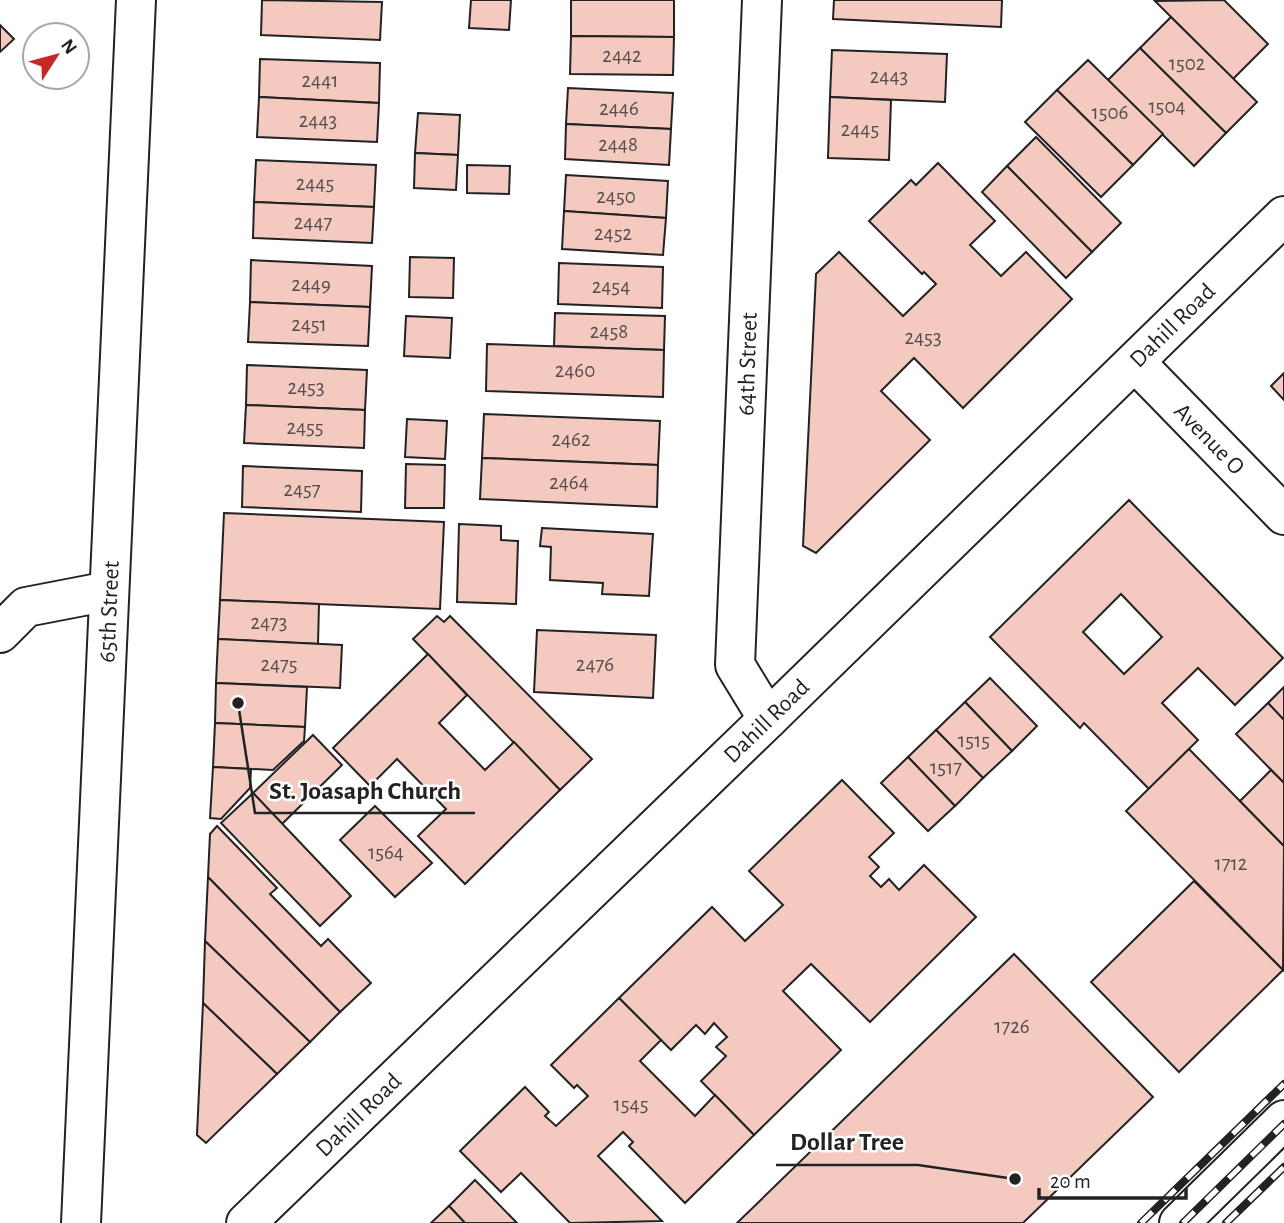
<svg xmlns="http://www.w3.org/2000/svg" width="1284" height="1223" font-family="'Alegreya Sans',sans-serif">
  <style>
    .building { fill: #f3c9c0; stroke: #222; stroke-width: 2; fill-rule: evenodd }
    .lines { fill: none; stroke-linecap: round; stroke-linejoin: round }
    .minor-casing { stroke: #222; stroke-width: 42 }
    .major-casing { stroke: #222; stroke-width: 42 }
    .minor { stroke: #fff; stroke-width: 38 }
    .major { stroke: #fff; stroke-width: 38 }
    .rail-casing { stroke: #222; stroke-width: 8 }
    .rail { stroke: #fff; stroke-width: 5; stroke-dasharray: 16; stroke-linecap: butt }
    .labels { text-anchor: middle; stroke-width: 5; stroke-linejoin: round; paint-order: stroke }
    .number-label { font-size: 21px; fill: #564c4a }
    .street-label { font-size: 24px; fill: #222; stroke: #fff }
    .leader { fill: none; stroke: #222; stroke-width: 2.5 }
    .callout-dot { fill: #222; stroke: #fff; stroke-width: 2.5 }
    .callout-label { font-size: 26px; text-anchor: middle; font-weight: bold; fill: #222; stroke: #fff; stroke-width: 5; stroke-linejoin: round; paint-order: stroke }
  </style>
  <rect width="100%" height="100%" fill="#fff"/>
  <g class="building">
    <polygon points="262,0 382,2 380,40 261,35"/>
    <polygon points="471,0 511,0 509,30 469,28"/>
    <polygon points="571,0 674,0 674,37 571,36"/>
    <polygon points="834,0 1002,0 1001,27 833,19"/>
    <polygon points="1224,0 1268,44 1233,79 1155,1"/>
    <polygon points="1171,17 1257,102 1226,133 1140,48"/>
    <polygon points="0,25 14,39 0,52"/>
    <polygon points="571,36 674,37 673,75 570,74"/>
    <polygon points="1140,48 1226,133 1194,166 1108,80"/>
    <polygon points="832,50 947,54 945,102 830,97"/>
    <polygon points="260,59 380,63 379,103 259,97"/>
    <polygon points="1088,60 1163,134 1133,165 1057,90"/>
    <polygon points="568,88 673,93 671,129 566,124"/>
    <polygon points="1057,90 1133,165 1101,197 1025,122"/>
    <polygon points="259,97 379,103 377,142 257,137"/>
    <polygon points="830,97 891,100 889,160 828,158"/>
    <polygon points="418,113 460,115 458,155 415,153"/>
    <polygon points="566,124 671,129 669,165 565,159"/>
    <polygon points="1036,137 1121,223 1092,252 1007,166"/>
    <polygon points="415,153 458,155 456,190 414,188"/>
    <polygon points="256,160 376,165 374,207 254,202"/>
    <polygon points="938,163 995,221 970,245 1001,276 1026,252 1072,299 963,408 914,358 881,391 930,440 816,553 803,546 816,274 839,252 903,316 936,284 924,272 922,274 869,221 911,180 916,185"/>
    <polygon points="467,165 510,166 509,194 467,193"/>
    <polygon points="1007,166 1092,252 1066,278 982,192"/>
    <polygon points="566,175 668,181 666,218 564,211"/>
    <polygon points="254,202 374,207 372,243 253,238"/>
    <polygon points="564,211 666,218 663,255 562,249"/>
    <polygon points="410,257 454,258 453,298 409,297"/>
    <polygon points="251,260 372,266 370,307 250,302"/>
    <polygon points="559,263 663,267 662,308 558,304"/>
    <polygon points="250,302 370,307 368,346 248,342"/>
    <polygon points="555,313 665,316 664,350 554,346"/>
    <polygon points="406,316 452,318 450,358 404,356"/>
    <polygon points="487,344 664,350 663,397 486,391"/>
    <polygon points="247,365 367,370 365,410 246,405"/>
    <polygon points="1284,373 1284,400 1271,386"/>
    <polygon points="246,405 365,410 364,448 244,443"/>
    <polygon points="484,414 660,421 658,465 482,458"/>
    <polygon points="407,419 447,421 445,459 405,457"/>
    <polygon points="482,458 658,465 657,507 480,499"/>
    <polygon points="406,464 445,465 444,508 405,508"/>
    <polygon points="243,466 362,471 361,512 242,507"/>
    <path d="M1129 500 1283 658 1235 705 1198 668 1162 703 1198 740 1149 789 1084 723 1080 728 990 637ZM1121 594 1162 637 1124 674 1083 632Z"/>
    <polygon points="224,513 444,522 440,609 220,600"/>
    <polygon points="459,524 501,526 501,540 518,541 516,604 457,602"/>
    <polygon points="542,528 653,534 649,596 602,594 603,583 550,580 551,547 540,546"/>
    <polygon points="220,600 319,604 318,644 218,639"/>
    <polygon points="437,616 444,622 450,616 592,759 560,790 413,639"/>
    <polygon points="537,630 656,635 653,698 534,692"/>
    <polygon points="218,639 342,645 340,688 216,683"/>
    <polygon points="428,654 467,695 439,723 485,770 514,742 560,790 465,884 418,836 446,809 397,759 370,786 333,748"/>
    <polygon points="990,678 1037,726 1012,751 965,702"/>
    <polygon points="216,683 307,687 305,727 215,723"/>
    <polygon points="1284,687 1284,720 1268,703"/>
    <polygon points="965,702 1012,751 983,778 936,730"/>
    <polygon points="1268,703 1284,720 1284,783 1236,734"/>
    <polygon points="215,723 305,727 304,741 273,770 213,767"/>
    <polygon points="936,730 983,778 955,806 908,757"/>
    <polygon points="313,735 342,765 282,824 253,793"/>
    <polygon points="1189,749 1284,846 1283,970 1126,811"/>
    <polygon points="908,757 955,806 928,831 881,783"/>
    <polygon points="213,767 251,769 250,788 221,819 210,818"/>
    <polygon points="1271,770 1284,783 1284,846 1240,801"/>
    <polygon points="842,780 894,833 869,857 879,867 870,876 881,887 889,879 899,890 924,865 976,917 870,1022 811,964 783,991 841,1050 754,1135 701,1081 726,1056 716,1047 727,1037 714,1023 705,1034 696,1025 671,1050 619,998 712,907 745,941 783,905 749,871"/>
    <polygon points="253,793 351,896 320,926 221,823"/>
    <polygon points="375,806 432,863 395,897 340,840"/>
    <polygon points="217,826 277,888 270,894 321,946 328,939 371,983 340,1012 208,877 210,834"/>
    <polygon points="208,877 340,1012 310,1042 205,941"/>
    <polygon points="1194,881 1283,970 1179,1072 1091,982"/>
    <polygon points="205,941 310,1042 277,1074 203,1003"/>
    <polygon points="1014,954 1153,1097 1023,1223 737,1223"/>
    <polygon points="619,998 661,1040 640,1061 695,1116 715,1095 754,1135 685,1203 629,1146 633,1142 623,1132 598,1156 662,1221 570,1223 521,1173 501,1192 460,1151 525,1087 549,1112 545,1116 556,1126 588,1096 577,1085 574,1088 551,1065"/>
    <polygon points="203,1003 277,1074 206,1143 197,1135"/>
    <polygon points="475,1180 517,1223 465,1223 449,1206"/>
    <polygon points="449,1206 465,1223 431,1223"/>
  </g>
  <g class="lines">
    <defs>
      <g id="minor">
        <polyline points="762,0 735,665 768,719"/>
        <path id="s1" d="M1135 362 1284 515"/>
        <polyline points="0,633 26,607 109,591"/>
        <path id="s2" d="M246 1223 768 719 1284 216"/>
      </g>
      <g id="major">
        <path id="s3" d="M81 1223 136 0"/>
        <polyline points="1179,1223 1284,1120"/>
      </g>
    </defs>
    <use href="#minor" class="minor-casing"/>
    <use href="#major" class="major-casing"/>
    <use href="#minor" class="minor"/>
    <use href="#major" class="major"/>
    <defs>
      <g id="rail">
        <polyline points="1141,1223 1284,1084"/>
        <polyline points="1183,1223 1284,1124"/>
        <polyline points="1226,1223 1284,1167"/>
      </g>
    </defs>
    <use href="#rail" class="rail-casing"/>
    <use href="#rail" class="rail"/>
  </g>
  <g class="labels">
    <g class="number-label">
      <text x="622" y="62">2442</text>
      <text x="1187" y="70">1502</text>
      <text x="889" y="83">2443</text>
      <text x="320" y="87">2441</text>
      <text x="1167" y="113">1504</text>
      <text x="619" y="115">2446</text>
      <text x="1110" y="119">1506</text>
      <text x="318" y="127">2443</text>
      <text x="860" y="136">2445</text>
      <text x="618" y="151">2448</text>
      <text x="315" y="190">2445</text>
      <text x="616" y="203">2450</text>
      <text x="313" y="229">2447</text>
      <text x="613" y="240">2452</text>
      <text x="311" y="291">2449</text>
      <text x="611" y="293">2454</text>
      <text x="309" y="331">2451</text>
      <text x="609" y="338">2458</text>
      <text x="923" y="344">2453</text>
      <text x="575" y="377">2460</text>
      <text x="306" y="394">2453</text>
      <text x="305" y="434">2455</text>
      <text x="571" y="446">2462</text>
      <text x="569" y="489">2464</text>
      <text x="302" y="496">2457</text>
      <text x="269" y="629">2473</text>
      <text x="279" y="671">2475</text>
      <text x="595" y="671">2476</text>
      <text x="974" y="747">1515</text>
      <text x="946" y="774">1517</text>
      <text x="386" y="859">1564</text>
      <text x="1231" y="870">1712</text>
      <text x="1012" y="1033">1726</text>
      <text x="631" y="1111">1545</text>
    </g>
    <g class="street-label">
      <text dy="8" stroke="none"><textPath href="#s2" startOffset="1290">Dahill Road</textPath></text>
      <text transform="translate(747 364) rotate(-88)" y="8">64th Street</text>
      <text dy="8" stroke="none"><textPath href="#s1" startOffset="107">Avenue O</textPath></text>
      <text dy="8" stroke="none"><textPath href="#s3" startOffset="612">65th Street</textPath></text>
      <text dy="8" stroke="none"><textPath href="#s2" startOffset="723">Dahill Road</textPath></text>
      <text dy="8" stroke="none"><textPath href="#s2" startOffset="156">Dahill Road</textPath></text>
    </g>
  </g>
  <path class="leader" d="M238 703L255 813H475M1015 1179L918 1165H776"/>
  <g class="callout-dot">
    <circle cx="238" cy="703" r="7"/>
    <circle cx="1015" cy="1179" r="7"/>
  </g>
  <g class="callout-label">
    <text x="365" y="799">St. Joasaph Church</text>
    <text x="847" y="1150">Dollar Tree</text>
  </g>
  <g transform="translate(56 56) rotate(54)"><circle r="33" fill="#ffffff" stroke="#a7a7a7" stroke-width="2"/>
  <path d="M0-5L12 26L0 18L-12 26Z" fill="#c62828"/>
  <text y="-10" font-size="19" font-weight="bold" text-anchor="middle" fill="#222222">N</text>
  </g>
  <path d="M1039 1188v10h147v-10" fill="none" stroke="#222222" stroke-width="3.5"/>
  <text x="1050" y="1188" font-size="21" fill="#222222" stroke="#ffffff" stroke-width="5" paint-order="stroke">20 m</text>
</svg>
